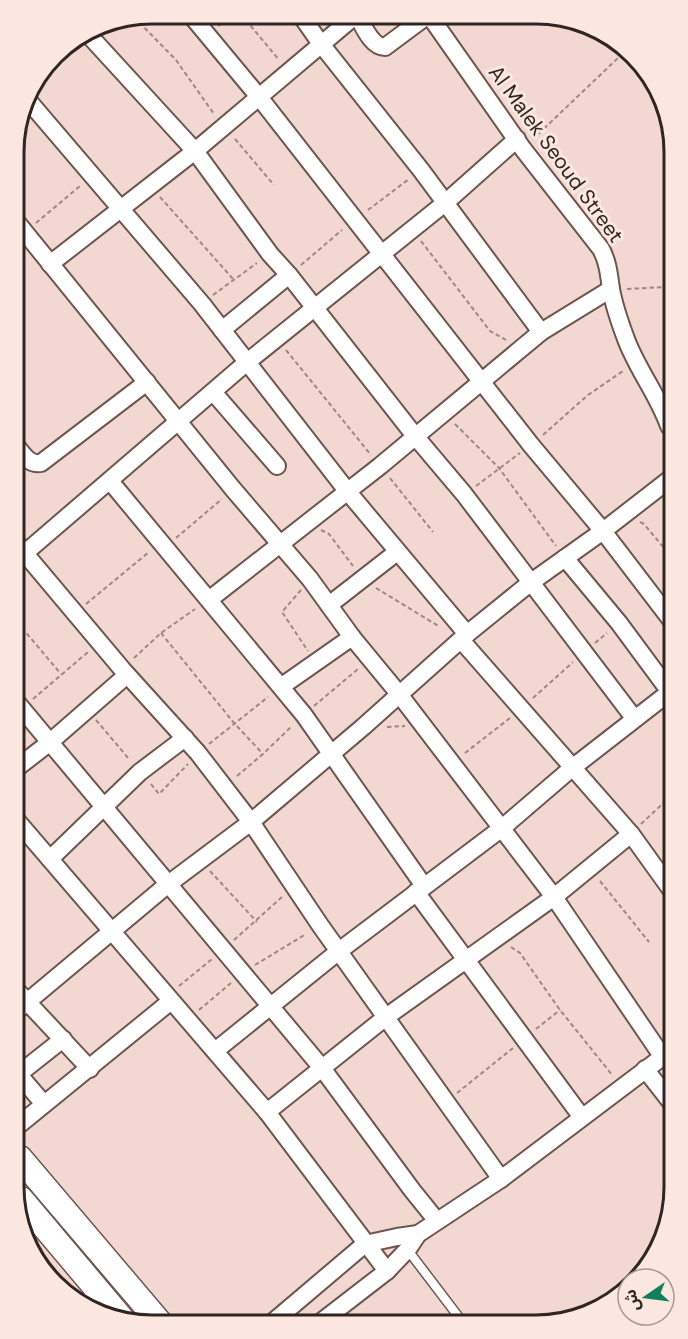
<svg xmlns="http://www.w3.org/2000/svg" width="688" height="1339" font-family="'DM Sans','Noto Sans Arabic',sans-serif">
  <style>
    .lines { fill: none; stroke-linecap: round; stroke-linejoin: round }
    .service-casing { stroke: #6d5650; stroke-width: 11 }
    .minor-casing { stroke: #6d5650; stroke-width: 20 }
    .secondary-casing { stroke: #6d5650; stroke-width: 27 }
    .path { stroke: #9c8983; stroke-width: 2; stroke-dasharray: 4.5 3; stroke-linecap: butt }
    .service { stroke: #fff; stroke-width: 8 }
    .minor { stroke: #fff; stroke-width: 16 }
    .secondary { stroke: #fff; stroke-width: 24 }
    .labels { text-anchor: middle; stroke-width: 6; stroke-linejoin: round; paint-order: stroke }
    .street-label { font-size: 21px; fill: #2f2523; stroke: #fbe6e0 }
    .rim { fill: none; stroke: #2f2523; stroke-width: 3 }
  </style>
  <rect width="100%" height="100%" fill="#f2d8d0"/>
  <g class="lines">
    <defs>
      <polyline id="service" points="407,1249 461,1320"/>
      <g id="minor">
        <polyline points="190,14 259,97 531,445 603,531 671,620"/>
        <polyline points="300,14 321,44 421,170 541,332"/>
        <path d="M357 15C363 25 371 47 385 47L428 15"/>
        <path d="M429 15 523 149 601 249C608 262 609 275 611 289 614 306 620 323 626 339 637 369 658 395 669 426"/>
        <polyline points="86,32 195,151 270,254 289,275 415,436 464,494 634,718"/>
        <polyline points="26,98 202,304 348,492 467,634"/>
        <polyline points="15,220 233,489 310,579 352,637 399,694 554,897 662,1056"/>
        <polyline points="50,264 195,151 356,15"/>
        <polyline points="222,330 289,275"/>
        <polyline points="214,393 277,466"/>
        <path d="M16 446C24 455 29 465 41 463L147 382"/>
        <polyline points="110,481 304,715 424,886"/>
        <polyline points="17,544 122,669 198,753 251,822 320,925 501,1179"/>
        <polyline points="565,558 619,623 670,692"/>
        <polyline points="18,559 246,363 445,203 517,139"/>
        <polyline points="210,599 380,466 541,332 611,289"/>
        <polyline points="329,605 397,552"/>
        <polyline points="461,640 631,834 672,891"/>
        <polyline points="282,686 352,637"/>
        <polyline points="18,704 322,1068 412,1190 437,1221"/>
        <polyline points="18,767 49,743 127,675"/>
        <polyline points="18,822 267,1112 387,1271"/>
        <polyline points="50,859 140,772 185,738"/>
        <polyline points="416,892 581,1116"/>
        <polyline points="19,993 90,1069"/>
        <polyline points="20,1008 167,885 251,822 363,727 467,634 530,583 603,531 670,479"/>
        <polyline points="215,1051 339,951 502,828 572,768 671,691"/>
        <polyline points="645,1069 674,1106"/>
        <polyline points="20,1073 63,1039"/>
        <polyline points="20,1076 44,1104"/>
        <polyline points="267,1112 386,1017 554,897 631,834"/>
        <polyline points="20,1124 171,1001"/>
        <polyline points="86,1303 99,1292"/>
        <polyline points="273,1322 365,1244 397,1237 418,1234"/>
        <polyline points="321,1322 387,1271 408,1249 418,1234 501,1179 673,1049"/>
      </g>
      <g id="secondary">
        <polyline points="20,1158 161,1324"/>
        <polyline points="21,1199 122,1319"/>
      </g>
    </defs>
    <use href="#service" class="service-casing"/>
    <use href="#minor" class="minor-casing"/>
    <use href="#secondary" class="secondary-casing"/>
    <g class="path">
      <polyline points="241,14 279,60"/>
      <polyline points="134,17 176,60 214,114"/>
      <polyline points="218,26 236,14"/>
      <polyline points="235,139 274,185"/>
      <polyline points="533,139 618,58"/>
      <polyline points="160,197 234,280"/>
      <polyline points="368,210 409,179"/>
      <polyline points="36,223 80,186"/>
      <polyline points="421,241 490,331 506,340"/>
      <polyline points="301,265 342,230"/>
      <polyline points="627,289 666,287 668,286"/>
      <polyline points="213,295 257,263"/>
      <polyline points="286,350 371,455"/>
      <polyline points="455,424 499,468 556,546"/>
      <polyline points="543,435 588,395 623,371"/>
      <polyline points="390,478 433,532"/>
      <polyline points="476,486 520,453"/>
      <polyline points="640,522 644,524 670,555"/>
      <polyline points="321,530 329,534 353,566"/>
      <polyline points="176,538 222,499"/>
      <polyline points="376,588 440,627"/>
      <polyline points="301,590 282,612 308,651"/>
      <polyline points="86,604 149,552"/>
      <polyline points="17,622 61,674"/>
      <polyline points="161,633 234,723 263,754"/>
      <polyline points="595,643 607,633"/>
      <polyline points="134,658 161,633 195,609"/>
      <polyline points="533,698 573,662"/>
      <polyline points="33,699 88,652"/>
      <polyline points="314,706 358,669"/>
      <polyline points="96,720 129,759"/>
      <polyline points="387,727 405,726"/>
      <polyline points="209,744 268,697"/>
      <polyline points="465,753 510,718"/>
      <polyline points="237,776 263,754 292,726"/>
      <polyline points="151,784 159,794 188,764"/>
      <polyline points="641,824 672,795"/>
      <polyline points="210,871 257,922"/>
      <polyline points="600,881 649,942"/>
      <polyline points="234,940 283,896"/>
      <polyline points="511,947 520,953 560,1010 613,1076"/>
      <polyline points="255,965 306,934"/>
      <polyline points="179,986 212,959"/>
      <polyline points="199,1010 231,983"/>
      <polyline points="536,1029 560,1010"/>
      <polyline points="457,1093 513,1048"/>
    </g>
    <use href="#service" class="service"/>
    <use href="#minor" class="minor"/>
    <use href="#secondary" class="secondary"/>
  </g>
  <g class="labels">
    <g class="street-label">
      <text transform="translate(556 154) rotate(54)" y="7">Al Malek Seoud Street</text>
    </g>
  </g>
  <path d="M0 0H688V1339H0ZM152 24H536A128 128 0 0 1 664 152V1187A128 128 0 0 1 536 1315H152A128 128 0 0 1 24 1187V152A128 128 0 0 1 152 24Z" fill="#fbe6e0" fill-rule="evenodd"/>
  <path class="rim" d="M152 24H536A128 128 0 0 1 664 152V1187A128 128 0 0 1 536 1315H152A128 128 0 0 1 24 1187V152A128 128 0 0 1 152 24Z"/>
  <g transform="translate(646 1297) rotate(256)"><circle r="28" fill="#fbe6e0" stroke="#a99994" stroke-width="1.5"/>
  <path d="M0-4.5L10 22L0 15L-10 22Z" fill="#12805c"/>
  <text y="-9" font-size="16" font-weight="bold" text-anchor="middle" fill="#2f2523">ش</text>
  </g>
</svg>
